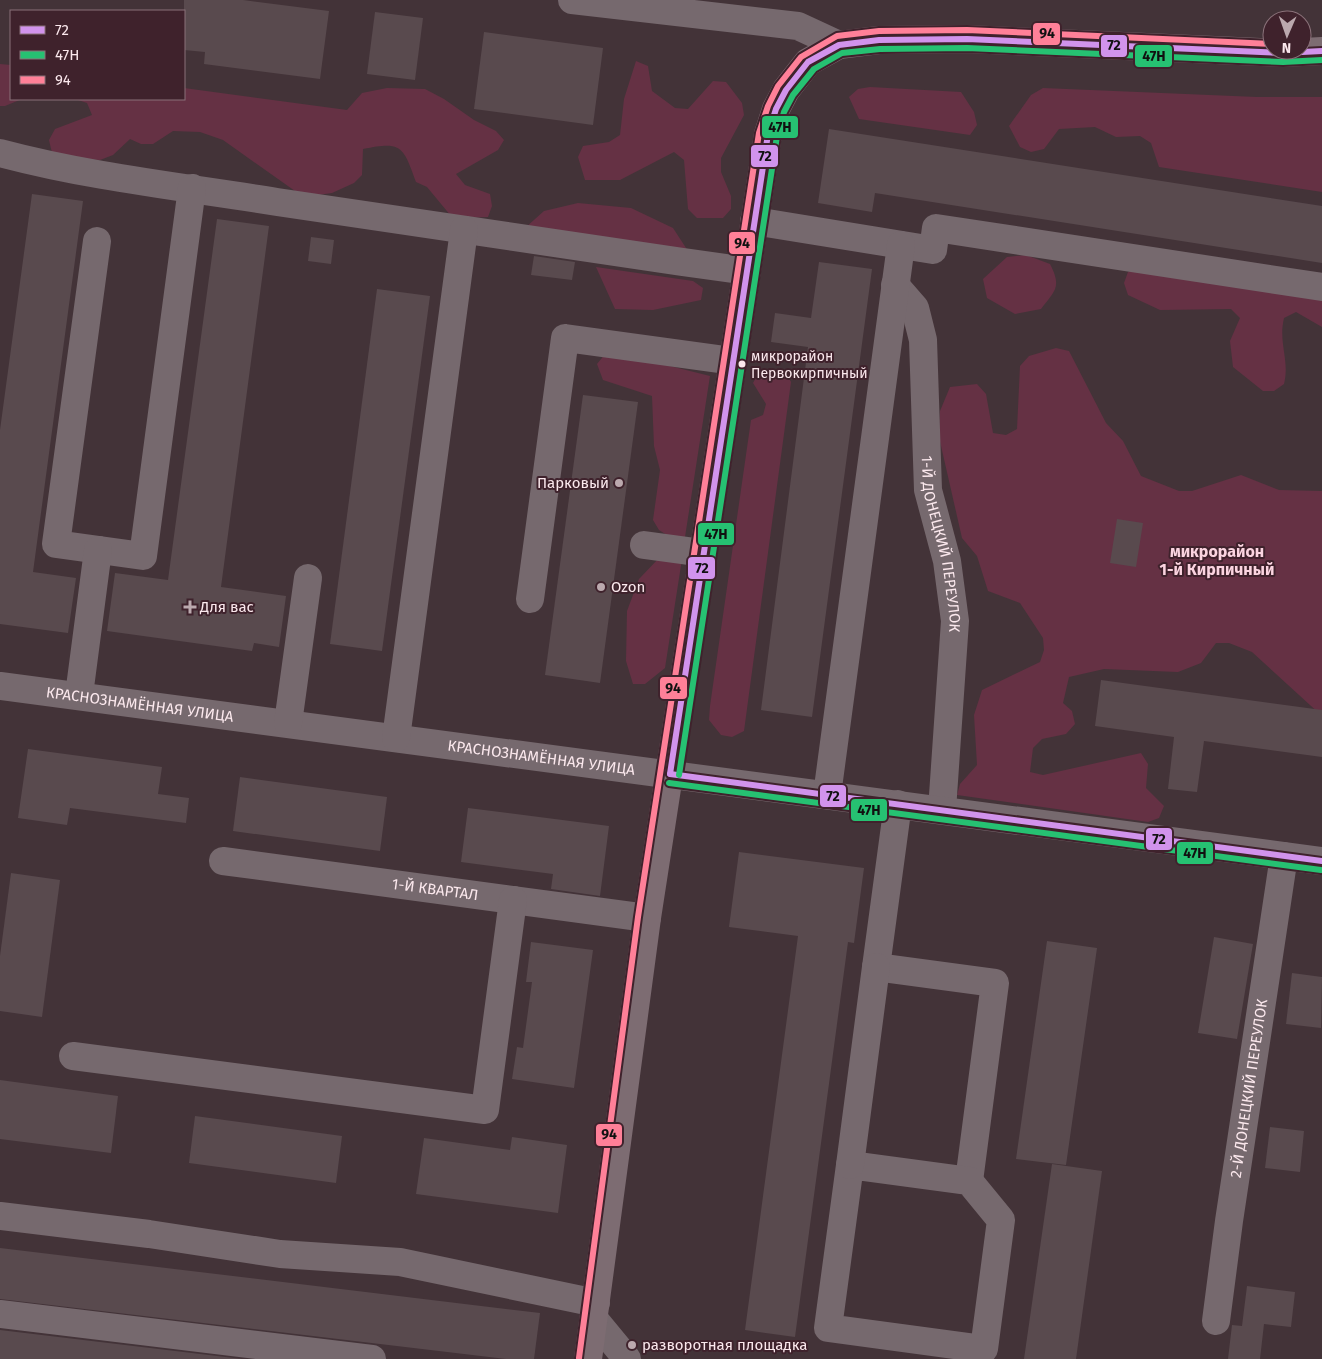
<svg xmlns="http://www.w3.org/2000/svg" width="1322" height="1359" font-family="'Fira Sans',sans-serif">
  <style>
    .green { fill: #653144 }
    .building { fill: #594a4e }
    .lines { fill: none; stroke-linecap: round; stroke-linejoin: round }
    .minor { stroke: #76696e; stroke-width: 28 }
    .major { stroke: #7d6c72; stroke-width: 28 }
    .bus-1-casing { stroke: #3f222c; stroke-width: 10 }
    .bus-2-casing { stroke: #3f222c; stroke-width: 10 }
    .bus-3-casing { stroke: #3f222c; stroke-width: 10 }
    .bus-1 { stroke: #d193ec; stroke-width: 6 }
    .bus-2 { stroke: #26c172; stroke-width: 6 }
    .bus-3 { stroke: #ff8098; stroke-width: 6 }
    .bus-dot { fill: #fbe8ed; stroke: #3f222c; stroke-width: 2 }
    .poi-dot { fill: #bba9ae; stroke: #3f222c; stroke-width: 2 }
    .labels { text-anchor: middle; stroke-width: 4; stroke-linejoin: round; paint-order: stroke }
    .bus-label { font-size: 14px; fill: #fbe8ed; stroke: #3f222c; text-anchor: start }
    .poi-label { font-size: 15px; fill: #fbe8ed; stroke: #3f222c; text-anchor: start }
    .street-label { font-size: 15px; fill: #fbe8ed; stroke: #3f222c }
    .neighbourhood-label { font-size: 16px; font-weight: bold; fill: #fbd4e0; stroke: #3f222c }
    .line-badge { stroke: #3f222c; stroke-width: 2 }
    .pale-badge-label { font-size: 14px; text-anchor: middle; font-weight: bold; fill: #111 }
  </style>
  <rect width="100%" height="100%" fill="#433338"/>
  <g class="green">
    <polygon points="636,61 648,66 652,91 675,108 688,109 713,81 726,82 742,103 744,115 721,158 721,172 731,196 731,209 723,218 697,218 688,209 684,160 674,152 620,180 585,180 578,157 583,146 609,142 620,135 624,99"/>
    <polygon points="0,64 11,65 11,99 22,99 5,106 0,106"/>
    <polygon points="870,87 961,92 974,112 977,125 970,135 859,119 849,97 858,89"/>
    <path d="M184 88 347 110 362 93 387 88 425 89 444 99 474 120 496 131 504 140 498 150 456 174 465 185 490 194 492 206 488 217 462 218 451 216 427 187 416 182C403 146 402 141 363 149L362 175 354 183 332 193 318 195 295 191 223 140 200 132 173 131 153 144H141L130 139 113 155 100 160 63 158 52 153 49 140 55 129 92 115 87 103 75 99H184Z"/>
    <polygon points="1043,88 1257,97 1322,97 1322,192 1159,167 1151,143 1140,136 1116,137 1095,127 1059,129 1044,149 1031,152 1020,147 1009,126 1031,95"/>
    <polygon points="578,203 631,208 673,228 688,251 525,228 544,211"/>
    <path d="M1026 255 1050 264C1062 287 1055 291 1041 309L1015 314 987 298 983 279 1007 257Z"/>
    <polygon points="596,267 693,281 703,288 701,300 653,310 615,309"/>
    <path d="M1141 267 1322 292V327L1296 312 1284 318C1278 343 1290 360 1284 384L1274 391H1263L1233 367 1230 341 1240 318 1231 309 1160 310 1128 295 1124 283 1128 272Z"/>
    <polygon points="1056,348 1069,351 1106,423 1123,441 1141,476 1179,491 1192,491 1241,475 1279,490 1322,491 1322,716 1252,652 1229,643 1216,643 1201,663 1178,672 1104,669 1069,677 1063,703 1072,711 1075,724 1066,734 1042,739 1033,748 1030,772 1043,775 1141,753 1148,764 1146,788 1164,806 1159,818 1148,822 957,795 960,784 977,765 974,715 982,690 1040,662 1044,650 1043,638 1020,603 988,591 977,556 962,538 939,437 940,411 950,387 977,384 986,394 993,433 1006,435 1017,429 1020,366 1029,356"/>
    <polygon points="606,353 654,362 710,376 685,537 670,537 659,530 653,520 660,470 654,446 652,396 603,380 597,364"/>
    <polygon points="785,370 791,382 744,731 732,737 721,735 709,720 710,706 751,420 763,415 766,404 753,383 759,372"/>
    <polygon points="660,557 682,559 665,668 645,684 633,684 626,661 627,611 639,579"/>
  </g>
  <g class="building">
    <polygon points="184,0 243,0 329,11 320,79 204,64 205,52 184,50"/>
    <polygon points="375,12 423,18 415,80 367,74"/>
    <polygon points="484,32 603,48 593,125 474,109"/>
    <polygon points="829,129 1322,206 1322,263 875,193 872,212 818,203"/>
    <polygon points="32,194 83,201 33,572 76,578 68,633 0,624 0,430"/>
    <polygon points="217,219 269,226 221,587 286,596 279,647 254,643 252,651 107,631 115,573 168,580"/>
    <polygon points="311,237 334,240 331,264 308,261"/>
    <polygon points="534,256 575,262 572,280 531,275"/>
    <polygon points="819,262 872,269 812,717 761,710 808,347 771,342 775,313 811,318"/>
    <polygon points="377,289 430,296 382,651 330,644"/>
    <polygon points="583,395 638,402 600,683 545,675"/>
    <polygon points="1117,519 1143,523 1136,567 1110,563"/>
    <polygon points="1101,680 1322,710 1322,757 1204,741 1197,792 1168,789 1174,737 1095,726"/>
    <polygon points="28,749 162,767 158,794 189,798 186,823 70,808 67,825 18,818"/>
    <polygon points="240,777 387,797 380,851 233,831"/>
    <polygon points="468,808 609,826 600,896 551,889 553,874 461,862"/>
    <polygon points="739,852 864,868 854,943 848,942 795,1337 745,1330 798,936 729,927"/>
    <polygon points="11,873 60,880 42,1017 0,1011 0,956"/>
    <polygon points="1214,937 1253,944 1237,1039 1198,1033"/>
    <polygon points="1047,941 1097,948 1066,1165 1016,1159"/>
    <polygon points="531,942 593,950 574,1088 512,1079 517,1047 523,1048 532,982 526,982"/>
    <polygon points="1292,973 1322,977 1321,1028 1286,1024"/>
    <polygon points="0,1080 118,1096 111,1153 0,1139"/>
    <polygon points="195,1116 342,1136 336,1183 189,1163"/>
    <polygon points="1270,1127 1304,1131 1300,1172 1265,1168"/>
    <polygon points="512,1137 567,1145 558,1213 416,1194 424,1138 510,1150"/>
    <polygon points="1052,1164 1102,1171 1076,1359 1024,1359"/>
    <polygon points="0,1248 540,1313 534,1359 506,1359 0,1299"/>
    <polygon points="1247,1286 1295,1292 1291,1327 1264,1324 1260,1359 1228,1359 1232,1325 1242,1326"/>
    <polygon points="0,1330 242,1359 0,1359"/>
  </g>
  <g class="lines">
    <g class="minor">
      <polyline points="572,0 798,26 839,45"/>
      <path d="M0 153C90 177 184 187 277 202 433 226 590 249 747 271"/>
      <polyline points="754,221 933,250 936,228 1322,287"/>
      <polyline points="97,241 56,544 143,556 192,188"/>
      <path id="s1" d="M895 285 915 308 923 340 928 490 947 561 955 621 942 810"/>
      <polyline points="644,545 703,553"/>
      <polyline points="530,599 565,338 733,361"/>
      <path id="s2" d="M0 686 1322 861"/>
      <polyline points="79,695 98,550"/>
      <polyline points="288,723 308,578"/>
      <polyline points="396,738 464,230"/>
      <polyline points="827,795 901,245"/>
      <polyline points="898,804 876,967 995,983 969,1181"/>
      <path id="s3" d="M223 861 647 918"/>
      <polyline points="73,1056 485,1110 513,900"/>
      <polygon points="850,1165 969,1181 1001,1220 984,1349 828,1328"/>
      <polyline points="850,1165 876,967"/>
      <polyline points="0,1216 149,1234 280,1254 400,1262 596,1303"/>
      <polyline points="0,1314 372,1359"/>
      <polyline points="594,1319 627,1359"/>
      <path id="s4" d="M1216 1321 1229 1221 1284 856"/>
    </g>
    <polyline class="major" points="588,1359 647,918 768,134 776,109 786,90 808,62 839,45 879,40 967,39 1283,53 1322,51"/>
    <defs>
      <g id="bus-1">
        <polyline points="670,774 768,134 776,109 786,90 808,62 839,45 879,40 967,39 1283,53 1322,51"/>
        <polyline points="670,774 1322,861"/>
      </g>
      <g id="bus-2">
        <polyline points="679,775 777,136 784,112 793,95 814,69 842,53 880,49 967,48 1283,62 1322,60"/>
        <polyline points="669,783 1321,870"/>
      </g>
      <polyline id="bus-3" points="579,1358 638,917 759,133 768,106 778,86 801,57 837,36 879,31 967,30 1272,44"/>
    </defs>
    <use href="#bus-1" class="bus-1-casing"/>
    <use href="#bus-2" class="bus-2-casing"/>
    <use href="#bus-3" class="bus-3-casing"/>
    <use href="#bus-1" class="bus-1"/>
    <use href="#bus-2" class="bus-2"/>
    <use href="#bus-3" class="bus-3"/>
  </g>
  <circle class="bus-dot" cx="742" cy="364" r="4.5"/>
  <g class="poi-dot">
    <circle cx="619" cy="483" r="5"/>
    <circle cx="601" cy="587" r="5"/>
    <path d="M187.5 599.5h5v5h5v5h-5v5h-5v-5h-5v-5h5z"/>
    <circle cx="632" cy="1345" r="5"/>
  </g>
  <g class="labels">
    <g class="bus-label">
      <text x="751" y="361">микрорайон<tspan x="751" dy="17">Первокирпичный</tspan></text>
    </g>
    <g class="poi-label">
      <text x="609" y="488" text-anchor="end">Парковый</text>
      <text x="611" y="592">Ozon</text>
      <text x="200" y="612">Для вас</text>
      <text x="642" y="1350">разворотная площадка</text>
    </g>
    <g class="street-label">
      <text dy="5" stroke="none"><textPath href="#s1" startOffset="269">1-Й ДОНЕЦКИЙ ПЕРЕУЛОК</textPath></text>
      <text dy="5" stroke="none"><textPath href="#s2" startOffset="141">КРАСНОЗНАМЁННАЯ УЛИЦА</textPath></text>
      <text dy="5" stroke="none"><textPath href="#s2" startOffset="546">КРАСНОЗНАМЁННАЯ УЛИЦА</textPath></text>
      <text dy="5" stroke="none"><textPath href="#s3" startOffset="214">1-Й КВАРТАЛ</textPath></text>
      <text dy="5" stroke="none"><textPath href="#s4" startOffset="235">2-Й ДОНЕЦКИЙ ПЕРЕУЛОК</textPath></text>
    </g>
    <g class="neighbourhood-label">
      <text x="1217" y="557">микрорайон<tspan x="1217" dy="18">1-й Кирпичный</tspan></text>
    </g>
  </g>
  <g class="line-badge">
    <rect x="1032" y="22" width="29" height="24" rx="5" fill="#ff8098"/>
    <rect x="1100" y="34" width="28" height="24" rx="5" fill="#d193ec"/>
    <rect x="1134" y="44" width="39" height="24" rx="5" fill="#26c172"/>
    <rect x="761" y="115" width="38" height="24" rx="5" fill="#26c172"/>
    <rect x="750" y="144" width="29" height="24" rx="5" fill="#d193ec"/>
    <rect x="728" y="231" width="28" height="24" rx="5" fill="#ff8098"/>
    <rect x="697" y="522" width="38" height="24" rx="5" fill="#26c172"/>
    <rect x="687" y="556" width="29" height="24" rx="5" fill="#d193ec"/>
    <rect x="659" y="676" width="29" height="24" rx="5" fill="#ff8098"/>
    <rect x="819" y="784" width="28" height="24" rx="5" fill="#d193ec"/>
    <rect x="850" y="798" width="38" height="24" rx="5" fill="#26c172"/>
    <rect x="1145" y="827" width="28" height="24" rx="5" fill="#d193ec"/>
    <rect x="1176" y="841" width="38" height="24" rx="5" fill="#26c172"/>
    <rect x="595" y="1123" width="28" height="24" rx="5" fill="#ff8098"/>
  </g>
  <g class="pale-badge-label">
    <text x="1047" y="38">94</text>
    <text x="1114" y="50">72</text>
    <text x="1154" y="61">47Н</text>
    <text x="780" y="132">47Н</text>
    <text x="765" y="161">72</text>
    <text x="742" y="248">94</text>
    <text x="716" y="539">47Н</text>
    <text x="702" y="573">72</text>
    <text x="673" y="693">94</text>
    <text x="833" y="801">72</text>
    <text x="869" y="815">47Н</text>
    <text x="1159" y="844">72</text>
    <text x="1195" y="858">47Н</text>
    <text x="609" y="1139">94</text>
  </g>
  <rect x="10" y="10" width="175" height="90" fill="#3f222c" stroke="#8a7179"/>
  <rect x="20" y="26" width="25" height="8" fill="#d193ec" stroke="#8a7179"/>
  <text x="55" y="35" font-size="15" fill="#fbe8ed">72</text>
  <rect x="20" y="51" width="25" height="8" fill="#26c172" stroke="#8a7179"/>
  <text x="55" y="60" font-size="15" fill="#fbe8ed">47Н</text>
  <rect x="20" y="76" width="25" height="8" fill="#ff8098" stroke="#8a7179"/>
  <text x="55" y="85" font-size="15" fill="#fbe8ed">94</text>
  <g transform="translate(1287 35) rotate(182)"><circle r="24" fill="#3f222c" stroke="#8a7179"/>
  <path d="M0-4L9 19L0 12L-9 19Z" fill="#bba9ae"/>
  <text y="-8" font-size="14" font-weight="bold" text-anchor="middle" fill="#fbe8ed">N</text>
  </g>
</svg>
